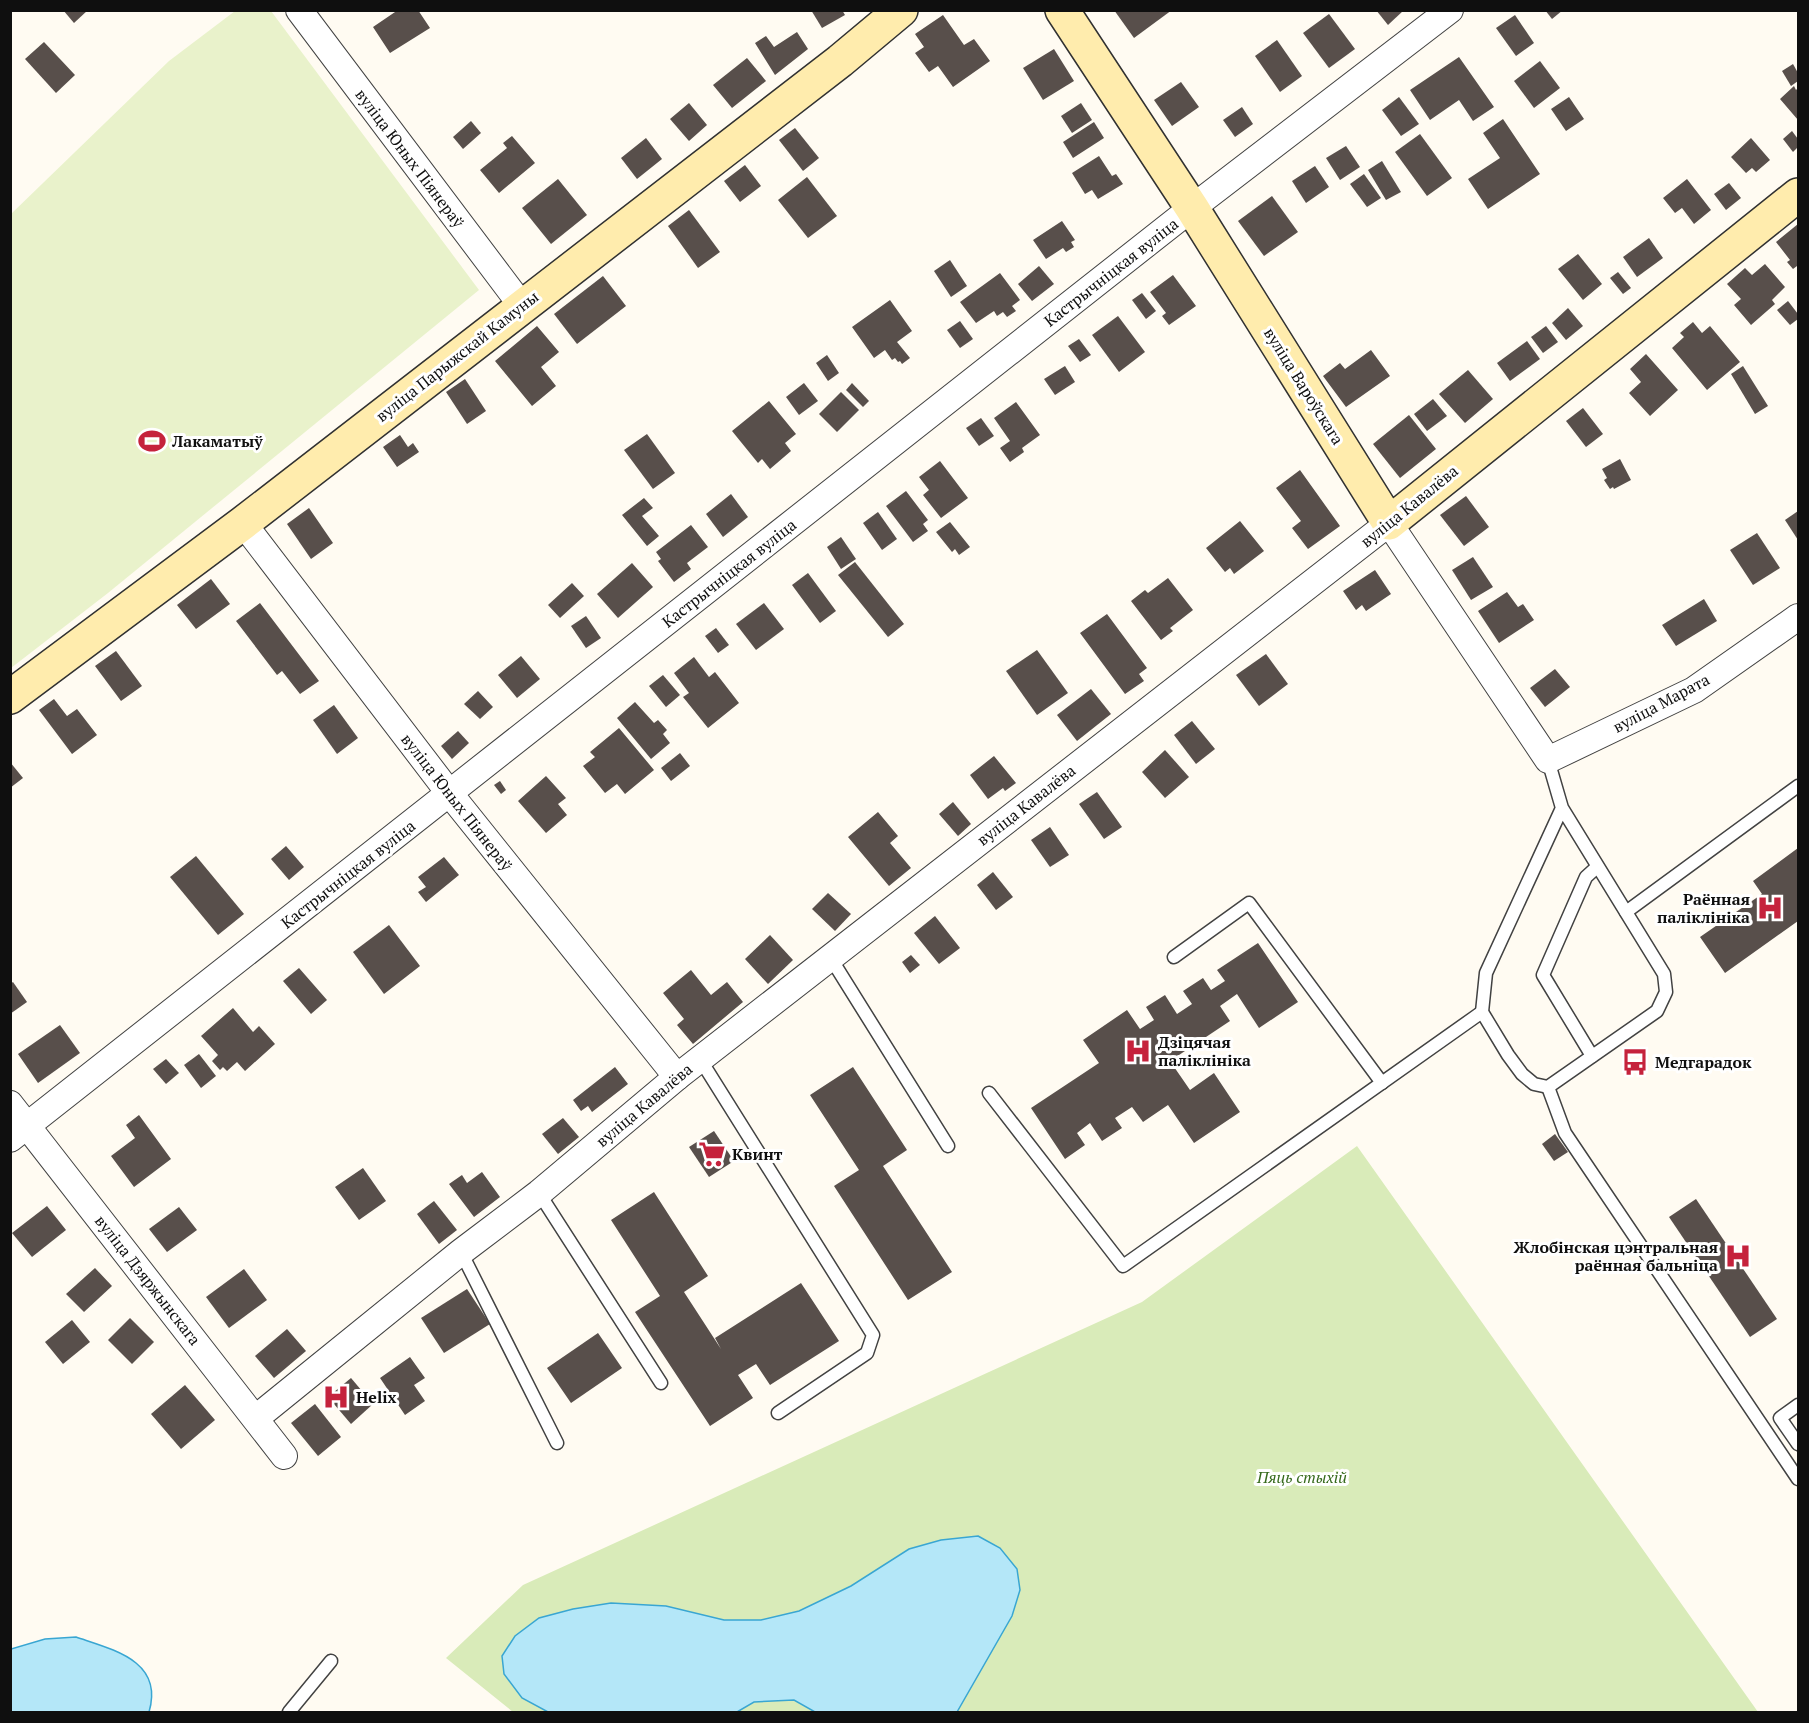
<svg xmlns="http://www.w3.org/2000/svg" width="1809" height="1723" font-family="'PT Serif',serif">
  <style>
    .green { fill: #d9ebb9 }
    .pitch { fill: #e9f2cb }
    .water { fill: #b4e7f8; stroke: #39a6d2; stroke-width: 1.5 }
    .building { fill: #584f4b }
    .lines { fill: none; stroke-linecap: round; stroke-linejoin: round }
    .lane-casing { stroke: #424242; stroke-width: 15 }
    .street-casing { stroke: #424242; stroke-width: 28 }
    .secondary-casing { stroke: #313131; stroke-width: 36 }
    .lane { stroke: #fff; stroke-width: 12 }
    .street { stroke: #fff; stroke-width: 26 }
    .secondary { stroke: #ffecad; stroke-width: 33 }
    .labels { text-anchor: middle; stroke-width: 6; stroke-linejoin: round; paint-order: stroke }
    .street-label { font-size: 16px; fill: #0f0f0f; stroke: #fff }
    .poi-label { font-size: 16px; font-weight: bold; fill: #0f0f0f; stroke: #fff; text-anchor: start }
    .park-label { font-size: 16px; font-style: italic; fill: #366a1c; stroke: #fff }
  </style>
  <rect width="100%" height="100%" fill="#fffbf2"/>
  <polygon class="green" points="1357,1146 1758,1712 513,1712 446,1658 523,1585 1142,1302"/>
  <polygon class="pitch" points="235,11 271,11 479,290 108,593 11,668 11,214 169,61"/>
  <g class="water">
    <polygon points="978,1536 1000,1548 1017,1569 1020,1590 1012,1616 957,1712 815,1712 794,1700 754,1702 737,1712 548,1712 522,1698 504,1674 502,1656 515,1636 539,1618 573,1609 611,1603 666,1606 724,1620 761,1620 799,1611 851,1586 909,1549 941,1540"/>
    <path d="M76 1637C114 1650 164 1661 149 1712H11V1649L45 1639Z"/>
  </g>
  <g class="building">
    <polygon points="63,10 88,10 74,23"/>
    <polygon points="398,10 406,10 407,12 418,10 430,28 390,53 373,27"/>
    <polygon points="811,10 842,10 845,15 822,28"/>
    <polygon points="1114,10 1172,10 1134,38"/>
    <polygon points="1376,10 1404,10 1388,25"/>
    <polygon points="1545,10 1563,10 1552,19"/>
    <polygon points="1329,14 1355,49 1329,68 1303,33"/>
    <polygon points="943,15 964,45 974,39 990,61 953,87 938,66 929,72 915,53 924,47 915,34"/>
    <polygon points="1515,15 1534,43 1516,56 1496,28"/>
    <polygon points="797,32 808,49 775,75 755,43 766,36 774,47"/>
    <polygon points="1277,40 1302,76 1280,92 1255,56"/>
    <polygon points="44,42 75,75 56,93 25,59"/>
    <polygon points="1054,49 1074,81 1043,100 1023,68"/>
    <polygon points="1459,57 1494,107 1473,121 1459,100 1430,120 1410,90"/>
    <polygon points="747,58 766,81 732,108 713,85"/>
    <polygon points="1540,61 1560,88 1534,108 1514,81"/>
    <polygon points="1793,64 1798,73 1798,81 1791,86 1782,71"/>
    <polygon points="1181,82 1199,107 1172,126 1154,100"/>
    <polygon points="1794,86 1796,90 1798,88 1798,120 1780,99"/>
    <polygon points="1399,97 1419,124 1401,136 1382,110"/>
    <polygon points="1569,97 1584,119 1566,131 1551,109"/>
    <polygon points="689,103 707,125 689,141 670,119"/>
    <polygon points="1081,103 1092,120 1072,133 1061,116"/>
    <polygon points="1242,107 1253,124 1235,137 1223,120"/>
    <polygon points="1503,119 1540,174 1488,209 1468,179 1500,158 1483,133"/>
    <polygon points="471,121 481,133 463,149 453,137"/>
    <polygon points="1094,122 1104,138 1073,158 1063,142"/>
    <polygon points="795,128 819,158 803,171 779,140"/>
    <polygon points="1792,131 1798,139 1798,147 1793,152 1783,139"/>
    <polygon points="1420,134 1452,178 1427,196 1395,152"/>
    <polygon points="512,136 535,163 499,193 480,170 507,148 503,143"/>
    <polygon points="646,138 662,159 637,179 621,158"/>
    <polygon points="1751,138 1770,160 1756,172 1752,168 1746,173 1731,157"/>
    <polygon points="1346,146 1360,167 1340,180 1326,158"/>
    <polygon points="1099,156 1112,176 1116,174 1123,184 1098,199 1092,190 1085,194 1072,173"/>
    <polygon points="1382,161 1401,192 1386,200 1368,170"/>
    <polygon points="745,165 761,186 740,202 724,181"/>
    <polygon points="1315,166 1329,187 1306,203 1292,181"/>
    <polygon points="1364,174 1381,198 1367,207 1350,184"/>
    <polygon points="807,177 837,216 808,238 778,200"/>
    <polygon points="558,179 587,215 551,244 522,208"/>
    <polygon points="1687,179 1711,210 1694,224 1682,208 1675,213 1663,198"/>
    <polygon points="1729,183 1741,198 1726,210 1714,194"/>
    <polygon points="1272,196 1298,232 1264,256 1238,221"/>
    <polygon points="689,210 720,252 698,268 668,226"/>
    <polygon points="1062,221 1075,240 1071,242 1074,247 1066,252 1063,248 1046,259 1033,240"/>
    <polygon points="1798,224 1798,269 1797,266 1793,269 1787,262 1790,260 1776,242"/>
    <polygon points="1649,238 1663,258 1637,277 1623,257"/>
    <polygon points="1578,254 1602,284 1583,300 1558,269"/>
    <polygon points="950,260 967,286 951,297 934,271"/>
    <polygon points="1765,264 1785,287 1772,300 1775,304 1751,325 1734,305 1741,299 1727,284 1745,268 1752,275"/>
    <polygon points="1039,266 1054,284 1032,301 1018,284"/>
    <polygon points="1618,272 1631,288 1623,294 1610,278"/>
    <polygon points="1000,273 1020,300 1012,306 1016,311 1007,317 1003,312 997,316 994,311 976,323 960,302"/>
    <polygon points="1173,275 1196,306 1169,325 1162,316 1166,313 1150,292"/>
    <polygon points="603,276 626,306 577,344 554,314"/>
    <polygon points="1142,293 1156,311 1146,319 1132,300"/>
    <polygon points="890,300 912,331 897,342 910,358 902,364 900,361 898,362 895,358 892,360 885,350 874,358 852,327"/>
    <polygon points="1788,301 1798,314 1798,319 1790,325 1777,310"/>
    <polygon points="1568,308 1583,326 1566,340 1552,323"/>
    <polygon points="1118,316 1145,352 1119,372 1092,335"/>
    <polygon points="960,321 973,339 960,348 947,330"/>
    <polygon points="1693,322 1702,333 1710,326 1740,362 1707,390 1672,348 1684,337 1680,333"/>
    <polygon points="537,326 559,352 541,367 556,386 532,406 495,361"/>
    <polygon points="1546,326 1558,342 1543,353 1531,337"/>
    <polygon points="1079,339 1091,355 1080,362 1068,346"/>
    <polygon points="1527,341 1540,359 1510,381 1497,363"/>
    <polygon points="1371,350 1390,376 1346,407 1323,376 1340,363 1345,369"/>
    <polygon points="1646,354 1678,390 1650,416 1629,393 1641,382 1630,369"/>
    <polygon points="827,355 839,373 828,381 816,363"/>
    <polygon points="1065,366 1075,382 1055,395 1044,379"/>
    <polygon points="1743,366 1768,406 1755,414 1731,374"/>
    <polygon points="1468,370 1493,399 1465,423 1439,394"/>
    <polygon points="465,379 486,411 467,424 446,392"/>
    <polygon points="804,383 818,401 799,415 786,397"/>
    <polygon points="852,383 869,401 863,407 846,390"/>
    <polygon points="841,392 859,410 837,432 819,414"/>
    <polygon points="1433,399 1447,416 1427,431 1414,414"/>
    <polygon points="769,401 796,434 785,443 791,451 770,469 762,459 758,463 732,431"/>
    <polygon points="1016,402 1040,435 1022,448 1024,452 1010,462 1000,448 1010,441 994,418"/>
    <polygon points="1583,408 1603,434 1586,447 1566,421"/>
    <polygon points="1409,415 1436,449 1400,478 1373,444"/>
    <polygon points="981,418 994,436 979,446 966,428"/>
    <polygon points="647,434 675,473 653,489 624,450"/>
    <polygon points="400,435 408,447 413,443 419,452 397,467 383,447"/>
    <polygon points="1620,459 1631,480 1614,489 1613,487 1610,489 1604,480 1607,478 1602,469"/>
    <polygon points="940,461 968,498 941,518 923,495 929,490 919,477"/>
    <polygon points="1300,470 1340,526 1308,549 1292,528 1301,521 1276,488"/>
    <polygon points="906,491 928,520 923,524 928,531 913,542 886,506"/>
    <polygon points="731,494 748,517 723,537 706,514"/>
    <polygon points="1466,496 1489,527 1464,546 1440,515"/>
    <polygon points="644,498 653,508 642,516 659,536 647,546 622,515"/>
    <polygon points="309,508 333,543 311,559 287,524"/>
    <polygon points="1798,511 1798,540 1785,520"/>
    <polygon points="878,512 897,539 882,550 863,523"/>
    <polygon points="1240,521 1264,551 1234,574 1230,568 1225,572 1206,548"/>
    <polygon points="950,522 970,547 959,555 955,549 952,552 936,532"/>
    <polygon points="691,525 708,547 687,563 691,569 674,582 658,561 661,559 656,552"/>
    <polygon points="1757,533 1780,568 1753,585 1730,550"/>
    <polygon points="841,537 856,559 841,569 827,547"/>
    <polygon points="1473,557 1493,587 1471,600 1452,570"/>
    <polygon points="855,562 904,624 888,637 838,575"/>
    <polygon points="632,563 653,587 618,618 597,594"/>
    <polygon points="1375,570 1391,594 1366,611 1362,605 1356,610 1343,591"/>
    <polygon points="808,573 836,611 820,623 792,585"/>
    <polygon points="1168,578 1193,610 1170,628 1173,631 1161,640 1131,601 1145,590 1148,593"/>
    <polygon points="211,579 230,604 196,629 177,605"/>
    <polygon points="572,583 584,596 560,618 548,605"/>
    <polygon points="1507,592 1518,607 1523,604 1534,620 1499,643 1478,611"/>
    <polygon points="1704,599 1717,621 1676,646 1662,625"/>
    <polygon points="260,603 319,681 300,694 282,671 277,675 236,621"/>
    <polygon points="764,603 784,629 756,650 736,624"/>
    <polygon points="1107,614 1147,668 1139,674 1144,681 1125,694 1080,633"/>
    <polygon points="586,616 601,638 586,648 571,626"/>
    <polygon points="716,628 729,645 718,653 705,636"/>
    <polygon points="1037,650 1068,693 1037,715 1006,671"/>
    <polygon points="116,651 142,686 121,701 95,666"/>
    <polygon points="1266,654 1288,684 1259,706 1236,675"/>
    <polygon points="521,656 540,679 517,698 498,675"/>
    <polygon points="694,657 709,677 715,672 739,703 708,728 683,697 689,693 674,673"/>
    <polygon points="1555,669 1570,687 1545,707 1530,688"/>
    <polygon points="663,675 680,695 666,707 649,686"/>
    <polygon points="1091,689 1111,714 1077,741 1057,715"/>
    <polygon points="478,691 493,707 480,719 464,704"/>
    <polygon points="54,699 67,716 77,709 97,735 72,754 39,710"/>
    <polygon points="635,702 654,723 658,720 667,730 663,734 670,743 651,759 617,718"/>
    <polygon points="334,705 358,738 337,754 313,720"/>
    <polygon points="1192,721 1215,749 1196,764 1174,735"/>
    <polygon points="619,728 654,770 625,794 617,784 605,793 583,766 595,757 590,752"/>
    <polygon points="458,731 469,743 452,759 441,746"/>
    <polygon points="1165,750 1189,777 1165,798 1142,772"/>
    <polygon points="680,753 690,766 671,781 661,768"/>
    <polygon points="994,756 1016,783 1005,791 1003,788 988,799 970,775"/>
    <polygon points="10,762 23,778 10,788"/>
    <polygon points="546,776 566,798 558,804 567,815 546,833 518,801"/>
    <polygon points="500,781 506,790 501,794 494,785"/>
    <polygon points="1097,792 1122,827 1104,839 1079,804"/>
    <polygon points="953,802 971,824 958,836 939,814"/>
    <polygon points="878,812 898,836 890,843 911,868 889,886 848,837"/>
    <polygon points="1050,827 1069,855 1050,867 1031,840"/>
    <polygon points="286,846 304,867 289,880 271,859"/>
    <polygon points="1798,848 1798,921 1725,973 1700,937 1762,894 1753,881"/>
    <polygon points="196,856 244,914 218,935 170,877"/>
    <polygon points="444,857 459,875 426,902 418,892 426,887 418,877"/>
    <polygon points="993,872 1013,897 996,910 977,885"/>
    <polygon points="828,893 851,914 835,931 812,909"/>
    <polygon points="935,916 960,948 939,964 914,933"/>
    <polygon points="389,925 420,966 384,994 353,952"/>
    <polygon points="770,935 793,960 768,984 745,959"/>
    <polygon points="1258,943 1298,1002 1259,1028 1237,994 1220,1006 1230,1021 1170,1061 1190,1090 1214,1073 1240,1112 1194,1143 1168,1105 1143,1122 1132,1107 1115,1118 1122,1128 1102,1141 1090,1123 1077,1133 1085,1145 1065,1159 1031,1108 1099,1063 1083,1040 1127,1010 1140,1029 1154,1020 1146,1007 1165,995 1177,1014 1192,1004 1183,991 1203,978 1211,990 1225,981 1217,970"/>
    <polygon points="911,955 920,965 910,973 902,962"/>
    <polygon points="299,968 327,1000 311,1014 283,981"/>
    <polygon points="691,970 711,995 727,982 743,1002 693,1044 677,1025 684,1019 663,993"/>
    <polygon points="13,982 27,1002 10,1014 10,984"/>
    <polygon points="233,1008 253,1032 259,1026 275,1044 245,1071 237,1062 227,1071 223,1067 220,1070 212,1061 218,1055 201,1036"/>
    <polygon points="60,1025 80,1053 38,1083 18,1054"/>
    <polygon points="199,1054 216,1076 201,1088 184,1065"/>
    <polygon points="166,1059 179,1073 166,1084 153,1069"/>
    <polygon points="615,1067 628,1084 592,1112 588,1106 581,1111 573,1100"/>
    <polygon points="853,1067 907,1150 883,1166 952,1272 908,1300 834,1186 859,1170 810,1095"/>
    <polygon points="139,1115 171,1159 134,1187 111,1156 135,1138 126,1125"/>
    <polygon points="563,1118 579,1137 558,1154 542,1134"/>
    <polygon points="714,1131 734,1161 709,1177 689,1147"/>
    <polygon points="1555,1134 1568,1152 1554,1161 1542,1144"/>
    <polygon points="363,1168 386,1201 359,1220 335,1187"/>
    <polygon points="482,1172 500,1197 474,1217 449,1184 462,1175 467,1183"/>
    <polygon points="654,1192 708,1276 684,1292 721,1349 715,1338 801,1283 839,1341 770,1385 756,1364 738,1375 753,1398 710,1426 635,1312 660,1296 611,1220"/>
    <polygon points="1696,1199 1777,1319 1750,1337 1669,1217"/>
    <polygon points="434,1201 457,1230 439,1244 417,1214"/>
    <polygon points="47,1206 66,1230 32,1257 12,1233"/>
    <polygon points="179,1207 197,1230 167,1252 149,1229"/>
    <polygon points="95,1268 112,1286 84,1312 66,1294"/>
    <polygon points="244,1269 267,1300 229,1328 206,1297"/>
    <polygon points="467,1289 490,1324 444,1353 421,1318"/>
    <polygon points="130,1318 154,1342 132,1364 108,1340"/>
    <polygon points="72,1320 90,1342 63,1364 45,1342"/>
    <polygon points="287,1329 306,1351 274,1378 255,1356"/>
    <polygon points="598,1333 622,1368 571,1403 547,1368"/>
    <polygon points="410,1357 425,1378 414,1385 425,1401 405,1415 380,1378"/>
    <polygon points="351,1378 373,1404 351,1424 328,1397"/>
    <polygon points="185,1385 215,1420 181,1449 151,1414"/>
    <polygon points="315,1404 341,1437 318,1456 291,1423"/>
  </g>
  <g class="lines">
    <defs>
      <g id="lane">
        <polyline points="1548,760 1562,808 1664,974 1666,992 1657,1011 1548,1087 1534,1084 1522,1074 1508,1055 1482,1012 1486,973 1562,808"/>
        <polyline points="1626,912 1798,786"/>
        <polyline points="830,957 948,1146"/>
        <polyline points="1174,957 1249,903 1382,1083"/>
        <polyline points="1592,1056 1543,975 1586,877 1597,867"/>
        <polyline points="700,1059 873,1335 867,1353 778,1413"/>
        <polyline points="1548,1087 1565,1133 1798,1479"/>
        <polyline points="989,1093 1123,1266 1482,1012"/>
        <polyline points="539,1193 661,1383"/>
        <polyline points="461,1252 557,1443"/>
        <polyline points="1798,1405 1780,1418 1798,1444"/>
        <polyline points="289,1712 331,1661"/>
      </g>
      <g id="street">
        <polyline points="299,10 522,306"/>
        <polyline points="243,523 450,794 677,1077"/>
        <polyline points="10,1104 284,1456"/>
        <polyline points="10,1139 1192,208 1450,10"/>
        <polyline points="256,1418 461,1252 539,1193 677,1077 1389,523 1548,760 1694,690 1798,617"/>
      </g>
      <g id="secondary">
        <polyline points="1062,10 1192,208 1389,523 1798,195"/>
        <polyline points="10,697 243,523 840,61 901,10"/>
      </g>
    </defs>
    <use href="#lane" class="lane-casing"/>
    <use href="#street" class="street-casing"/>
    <use href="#secondary" class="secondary-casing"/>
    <use href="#lane" class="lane"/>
    <use href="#street" class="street"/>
    <use href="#secondary" class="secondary"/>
  </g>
  <defs>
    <symbol id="stadium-bare" viewBox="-9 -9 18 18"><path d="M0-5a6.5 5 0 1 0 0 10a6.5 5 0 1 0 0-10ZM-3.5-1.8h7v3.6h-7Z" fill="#c5223c" stroke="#fff" stroke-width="2.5" paint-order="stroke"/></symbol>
    <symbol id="hospital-bare" viewBox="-9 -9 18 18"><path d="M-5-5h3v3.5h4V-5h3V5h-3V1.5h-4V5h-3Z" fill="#c5223c" stroke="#fff" stroke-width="2.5" paint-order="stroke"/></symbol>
    <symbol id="bus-bare" viewBox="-9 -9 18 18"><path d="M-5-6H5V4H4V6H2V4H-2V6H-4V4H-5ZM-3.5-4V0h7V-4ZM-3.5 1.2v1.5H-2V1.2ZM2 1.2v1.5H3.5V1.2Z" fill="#c5223c" stroke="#fff" stroke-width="2.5" paint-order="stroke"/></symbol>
    <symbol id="supermarket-bare" viewBox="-9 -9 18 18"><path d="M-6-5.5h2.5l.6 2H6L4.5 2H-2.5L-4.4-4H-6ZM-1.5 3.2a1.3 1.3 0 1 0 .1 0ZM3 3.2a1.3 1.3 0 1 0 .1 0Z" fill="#c5223c" stroke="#fff" stroke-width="2.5" paint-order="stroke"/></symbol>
  </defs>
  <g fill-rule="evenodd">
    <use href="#stadium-bare" x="133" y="422" width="38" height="38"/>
    <use href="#hospital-bare" x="1751" y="889" width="38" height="38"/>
    <use href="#hospital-bare" x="1119" y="1032" width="38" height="38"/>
    <use href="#bus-bare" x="1616" y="1043" width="38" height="38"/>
    <use href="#supermarket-bare" x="693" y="1135" width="38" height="38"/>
    <use href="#hospital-bare" x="1719" y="1237" width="38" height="38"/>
    <use href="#hospital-bare" x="317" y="1378" width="38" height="38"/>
  </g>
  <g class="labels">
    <g class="street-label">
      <text transform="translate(410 158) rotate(53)" y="6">вуліца Юных Піянераў</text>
      <text transform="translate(1111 272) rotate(-38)" y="6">Кастрычніцкая вуліца</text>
      <text transform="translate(457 356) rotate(-38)" y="6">вуліца Парыжскай Камуны</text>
      <text transform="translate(1304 386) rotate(58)" y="6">вуліца Вароўскага</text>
      <text transform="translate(1409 506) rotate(-39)" y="6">вуліца Кавалёва</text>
      <text transform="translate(729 573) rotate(-38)" y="6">Кастрычніцкая вуліца</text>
      <text transform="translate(1661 703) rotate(-28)" y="6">вуліца Марата</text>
      <text transform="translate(457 802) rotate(52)" y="6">вуліца Юных Піянераў</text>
      <text transform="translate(1026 805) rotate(-38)" y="6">вуліца Кавалёва</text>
      <text transform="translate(348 874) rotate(-38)" y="6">Кастрычніцкая вуліца</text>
      <text transform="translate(644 1105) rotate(-40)" y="6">вуліца Кавалёва</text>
      <text transform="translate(148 1280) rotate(52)" y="6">вуліца Дзяржынскага</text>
    </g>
    <g class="poi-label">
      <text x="172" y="447">Лакаматыў</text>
      <text x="1750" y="905" text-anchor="end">Раённая<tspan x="1750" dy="18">паліклініка</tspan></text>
      <text x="1158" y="1048">Дзіцячая<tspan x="1158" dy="18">паліклініка</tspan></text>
      <text x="1655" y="1068">Медгарадок</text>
      <text x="732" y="1160">Квинт</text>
      <text x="1718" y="1253" text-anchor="end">Жлобінская цэнтральная<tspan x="1718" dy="18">раённая бальніца</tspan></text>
      <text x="356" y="1403">Helix</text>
    </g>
    <g class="park-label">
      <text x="1302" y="1483">Пяць стыхій</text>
    </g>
  </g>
  <rect width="1809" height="1723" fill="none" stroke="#0f0f0f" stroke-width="24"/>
</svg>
